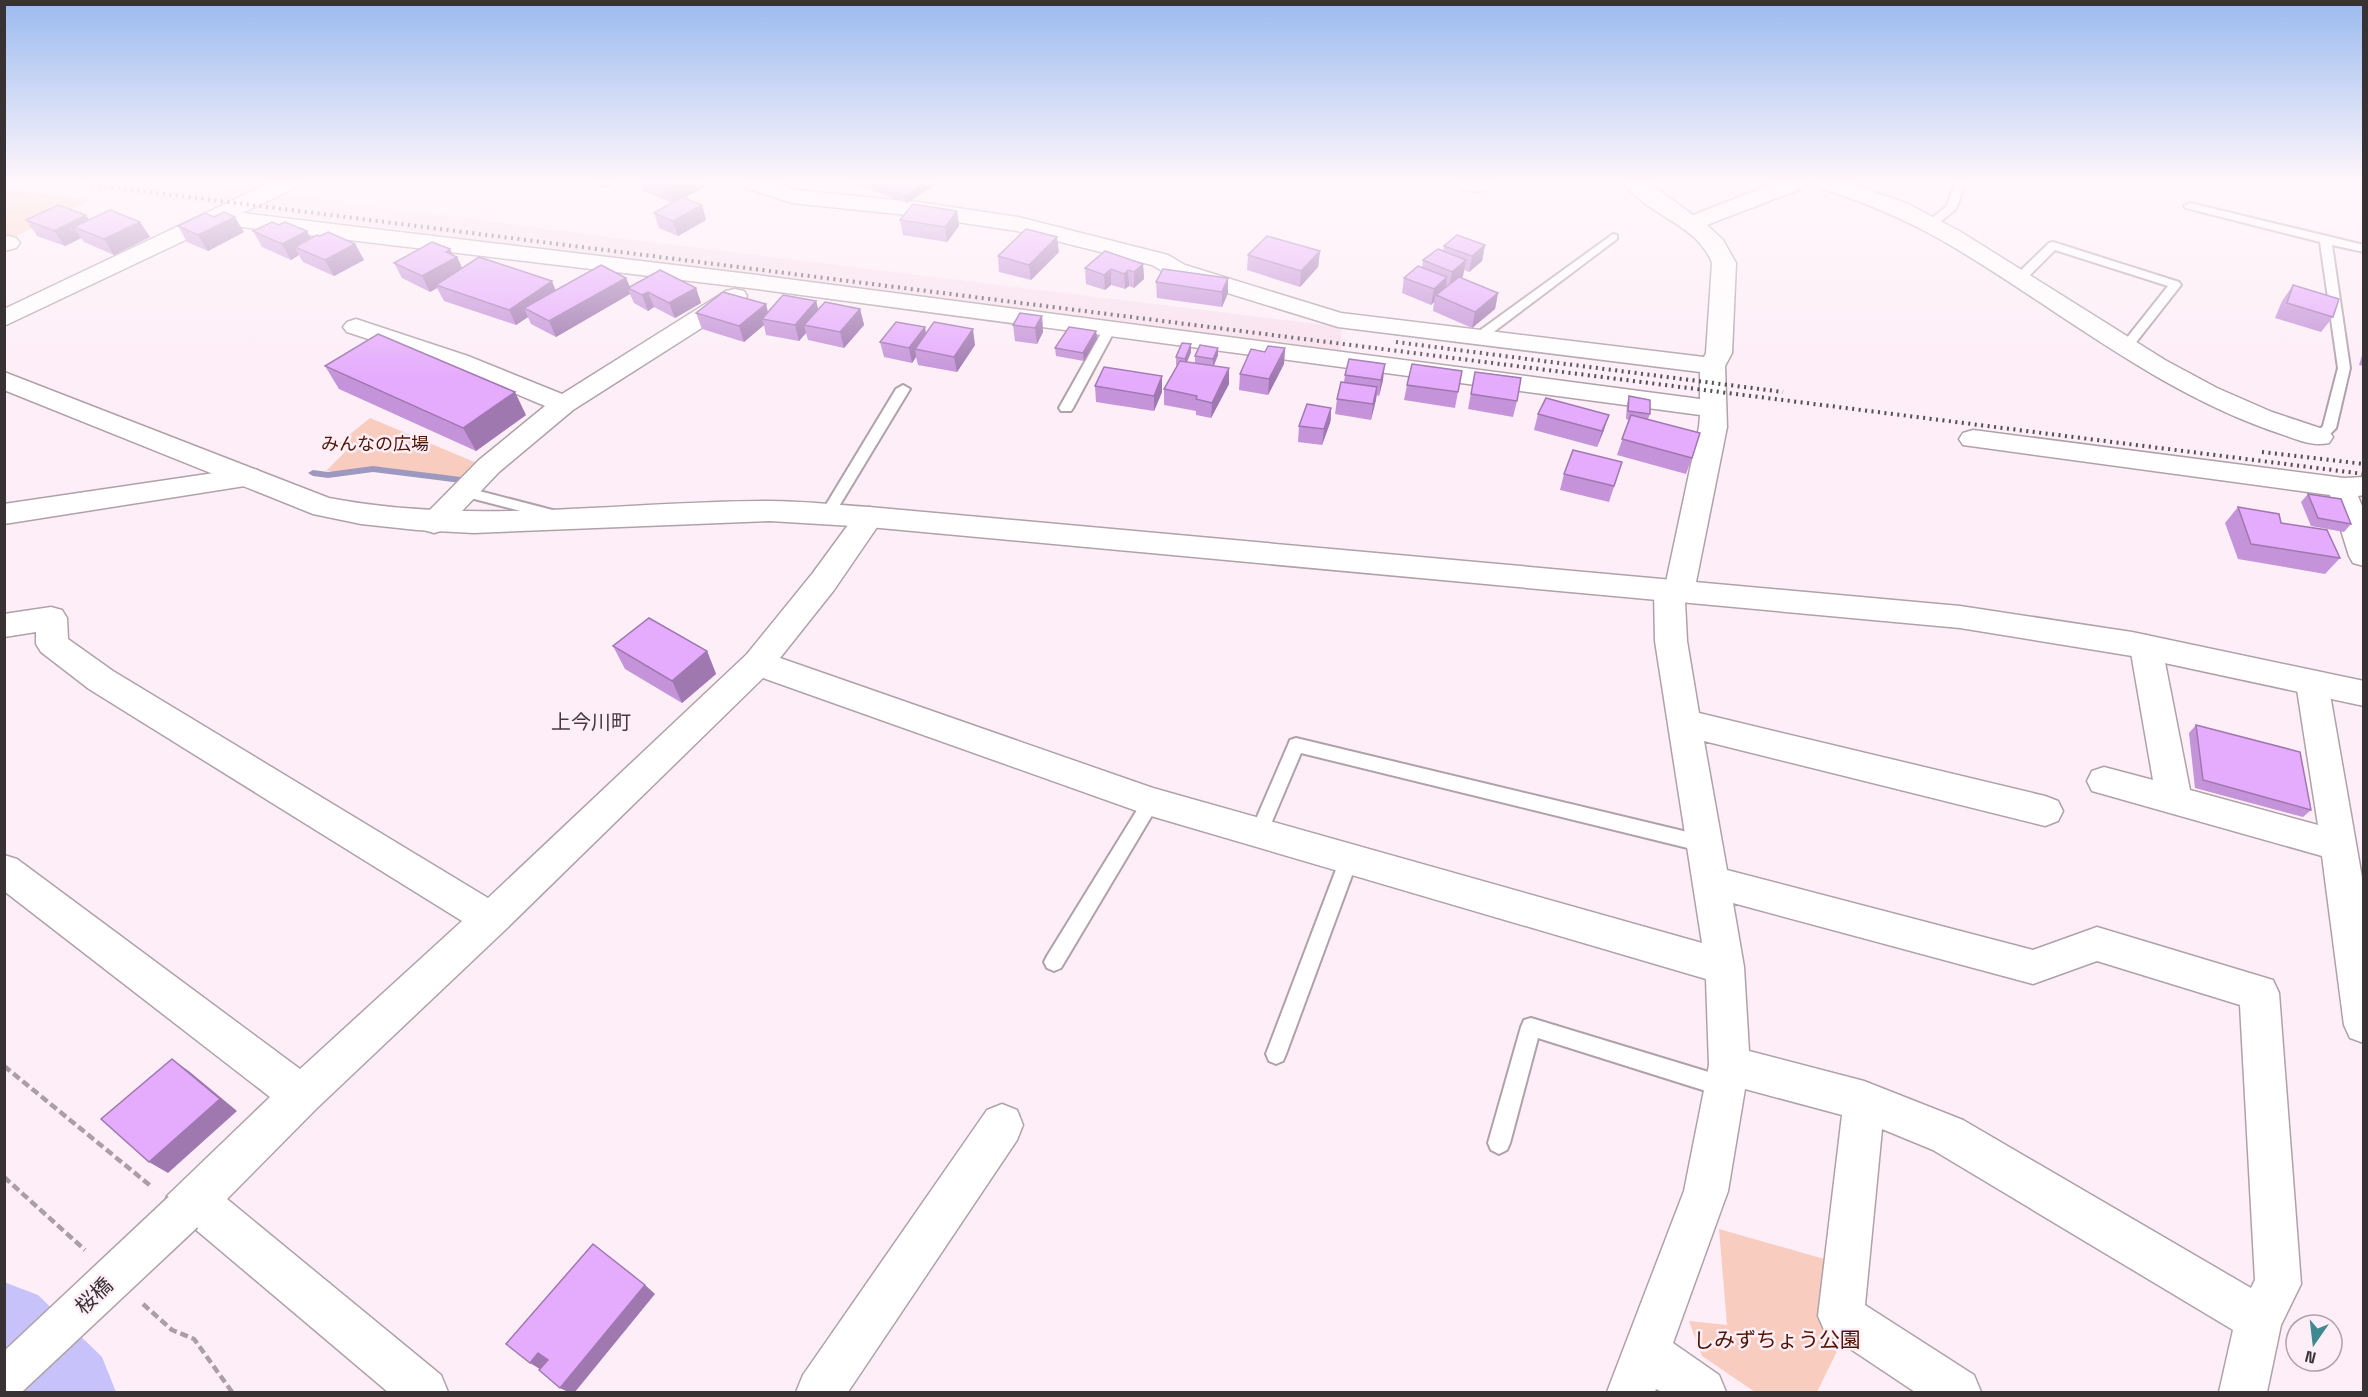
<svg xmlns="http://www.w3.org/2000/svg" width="2368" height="1397" font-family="'Space Grotesk','Noto Sans JP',sans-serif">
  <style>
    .built { fill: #f8e0ed }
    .green { fill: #f8cdbf }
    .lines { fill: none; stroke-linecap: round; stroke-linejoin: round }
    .stream { fill: #9c98bf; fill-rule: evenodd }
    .river { fill: #c7c3fa; fill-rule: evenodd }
    .lane-casing { stroke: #b0a1a9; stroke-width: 4 }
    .street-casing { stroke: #b0a1a9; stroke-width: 3 }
    .secondary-casing { stroke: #b0a1a9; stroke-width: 3 }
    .path { stroke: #ab9fa5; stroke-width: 4.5; stroke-dasharray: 8 4; stroke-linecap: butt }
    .lane { fill: #fff; fill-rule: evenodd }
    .street { fill: #fff; fill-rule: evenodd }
    .secondary { fill: #fff; fill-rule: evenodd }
    .rail { stroke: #564f53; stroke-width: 4; stroke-dasharray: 2 4.5; stroke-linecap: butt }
    .street-bridge-casing { stroke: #b0a1a9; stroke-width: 45; stroke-linecap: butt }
    .street-bridge { stroke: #fff; stroke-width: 42 }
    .wall { fill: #c593d9 }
    .shaded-wall { fill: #a078b0 }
    .building { fill: #e5abfc; stroke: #a078b0; stroke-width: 1.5 }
    .labels { text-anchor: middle; stroke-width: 5; stroke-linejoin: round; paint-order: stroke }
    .park-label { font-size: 18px; fill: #501400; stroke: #feeef7 }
    .neighbourhood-label { font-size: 20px; fill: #453940; stroke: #feeef7 }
    .near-street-label { font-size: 21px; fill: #383235; stroke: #feeef7 }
    .near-park-label { font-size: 21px; fill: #501400; stroke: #feeef7 }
  </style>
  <rect width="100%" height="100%" fill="#feeef7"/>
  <polygon class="built" points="40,183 201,183 633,240 1342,327 1341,351"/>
  <g class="green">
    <polygon points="5,189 91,200 5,241"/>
    <polygon points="370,418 479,464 465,478 380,467 339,472 326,471 351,446 338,444"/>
    <polygon points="1719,1229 1824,1259 1829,1327 1843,1339 1817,1392 1755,1392 1702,1356 1689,1321 1727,1325"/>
  </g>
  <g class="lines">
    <polygon class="stream" points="373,466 461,477 466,480 461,483 373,472 328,478 313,476 308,473 313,470 328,472"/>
    <polygon class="river" points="4,1282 38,1295 102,1357 116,1392 4,1392"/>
    <defs>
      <g id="lane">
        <polygon points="1955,183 1965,183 1956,209 1934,227 1926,227 1926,223 1947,206"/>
        <polygon points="2190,203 2364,245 2364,252 2332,245 2350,368 2336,428 2324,440 2319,441 2312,437 2323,426 2338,368 2320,242 2186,208 2184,206"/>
        <polygon points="1613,234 1617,235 1617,239 1483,340 1475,340 1473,337 1475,334"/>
        <polygon points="2053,242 2179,282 2181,285 2130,350 2122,350 2120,347 2122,344 2168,286 2055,250 2023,282 2015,282 2015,276 2049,243"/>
        <polygon points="1110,324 1116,328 1073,408 1071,411 1061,411 1059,408 1104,328"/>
        <polygon points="903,385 910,389 835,513 828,518 823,516 821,513 896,389"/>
        <polygon points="464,487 564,513 566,516 559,521 459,495 457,492 459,489"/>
        <polygon points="1296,738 1704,836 1710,839 1713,844 1710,849 1704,852 1301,753 1265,838 1259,840 1253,838 1250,833 1288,745 1290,740"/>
        <polygon points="1151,795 1157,797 1160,802 1157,807 1061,968 1054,971 1047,968 1044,962 1047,956 1145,797"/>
        <polygon points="1349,851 1355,854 1358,859 1286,1054 1283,1061 1276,1064 1269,1061 1266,1054 1340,859 1343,854"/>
        <polygon points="1531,1018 1725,1077 1732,1080 1735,1087 1732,1094 1725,1097 1538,1038 1510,1143 1507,1150 1499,1154 1491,1150 1488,1143 1521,1027 1524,1020"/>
      </g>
      <g id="street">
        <path d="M743 183H775L795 190 917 202 1018 217 1168 255 1185 265 1341 313 1704 357 1706 353 1712 263C1697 223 1647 216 1624 183H1649L1693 215 1775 183H1806L1803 188 1707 225 1723 240 1736 263 1732 353 1725 366 1727 427 1694 592 1690 600 1685 601 1687 641 1699 713 2045 796 2058 801 2063 811 2058 821 2045 826 1704 741 1727 870 2033 950 2097 927 2273 980 2279 993 2301 1284 2281 1325 2267 1392H2219L2233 1330 1933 1150 1882 1129 1865 1305 1974 1375 1981 1392H1915L1825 1332 1818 1316 1842 1115 1745 1089 1728 1191 1673 1343 1719 1375 1726 1392H1662L1656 1389 1655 1392H1607L1684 1191 1709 1065 1706 979 1151 816 763 678 504 931 316 1109 227 1199 441 1375 448 1392H388L195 1229 183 1234 167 1228 161 1212 167 1196 270 1097 4 891V855L17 859 300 1069 462 921 89 689 41 652 36 644V632L4 637V614L51 607 62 610 67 618 68 639 113 671 488 898 747 654 812 574 859 510 869 507 879 510 884 517 834 590 780 658 1153 788 1702 943 1655 641 1654 592 1658 584 1666 582 1699 427 1700 415 757 289 217 224 209 222 206 217 209 212 217 210 757 275 1700 399V372L1338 327 1169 275 1152 265 1017 231 917 216 792 203 746 188ZM1733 903 2033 984 2097 961 2240 1005 2255 1280 2251 1288 1963 1120 1864 1081 1749 1051 1744 967Z"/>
        <path d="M1456 183H1493C1484 196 1473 191 1459 188Z"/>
        <path d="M1817 183H1850L1908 204 1961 232 2165 360 2217 388 2272 412 2329 431 2333 437 2329 443C2312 447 2296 439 2281 434 2157 393 2056 307 1945 242 1905 219 1864 202 1820 188Z"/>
        <polygon points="8,236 16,238 20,243 16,248 4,251 4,237"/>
        <polygon points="735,289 744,291 747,296 744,301 573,410 499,472 444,530 434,533 424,530 419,523 424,516 479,460 545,406 450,366 347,332 343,327 347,322 356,319 365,322 468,356 562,394 726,291"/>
        <polygon points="1973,430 2344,478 2364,477 2364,495 2358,496 2364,511 2364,566 2353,563 2349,556 2330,495 1963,445 1959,439 1963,433"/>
        <polygon points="248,468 258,470 262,477 258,484 4,524 4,504"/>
        <polygon points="2146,635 2157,639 2162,647 2190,790 2318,825 2296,683 2300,674 2312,671 2324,674 2328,683 2364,889 2364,1043 2350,1038 2344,1025 2322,856 2092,791 2087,781 2092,771 2104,767 2153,780 2130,647 2135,639"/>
        <polygon points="1002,1104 1017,1110 1023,1125 1017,1140 848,1392 796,1392 803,1375 987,1110"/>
      </g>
      <g id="secondary">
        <polygon points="269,183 298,183 295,188 4,326 4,309"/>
        <path d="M4 372 329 498C476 526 621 501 769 501 802 501 836 505 869 507L1960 606 2132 632 2364 681V706L2132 656 1960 628 869 527 770 521 474 533 417 530 361 524 313 514 4 390Z"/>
      </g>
    </defs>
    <use href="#lane" class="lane-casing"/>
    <use href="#street" class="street-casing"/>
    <use href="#secondary" class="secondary-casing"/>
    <g class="path">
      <polyline points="4,1066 152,1187"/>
      <polyline points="4,1177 85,1250"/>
      <polyline points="143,1304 172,1330 194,1339 232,1392"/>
    </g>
    <use href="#lane" class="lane"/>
    <use href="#street" class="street"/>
    <use href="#secondary" class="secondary"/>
    <g class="rail">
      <polyline points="79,183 2364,474"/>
      <polyline points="1396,342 1783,392"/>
      <polyline points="2262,452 2364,464"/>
    </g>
    <defs>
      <polyline id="street-bridge" points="4,1380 183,1212"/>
    </defs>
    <use href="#street-bridge" class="street-bridge-casing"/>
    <use href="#street-bridge" class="street-bridge"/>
  </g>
  <g class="wall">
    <polygon points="591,183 615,183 605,189"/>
    <polygon points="640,183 702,183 704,187 684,198 702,205 706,220 678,236 659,228 654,213 672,203 643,191"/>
    <polygon points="852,183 938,183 907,203"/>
    <polygon points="957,211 959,226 947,242 903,235 900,220"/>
    <polygon points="26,220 89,220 140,222 150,237 114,255 84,242 81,238 65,246 37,236"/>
    <polygon points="178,226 244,232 208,251 187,242"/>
    <polygon points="253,231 311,239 320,236 355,244 364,260 334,276 303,262 299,255 291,260 262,247"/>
    <polygon points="1485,245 1482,261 1469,272 1464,270 1463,276 1461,278 1498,293 1495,309 1472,328 1433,311 1434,302 1431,305 1402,293 1404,278 1422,267 1423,260 1443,251 1444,246"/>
    <polygon points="450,249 453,255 457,257 462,268 556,291 630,287 696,288 701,303 675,318 654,307 648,311 634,303 630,294 556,337 531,324 528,317 516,325 444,301 437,288 430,292 402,278 394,263"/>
    <polygon points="1320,251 1318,267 1300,287 1247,270 1248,255"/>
    <polygon points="1059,252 1031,280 999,272 998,256"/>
    <polygon points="1143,264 1144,279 1134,288 1129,286 1125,289 1111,285 1105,290 1086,284 1085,268"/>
    <polygon points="1156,282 1228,293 1222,307 1157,298"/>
    <polygon points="2293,285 2333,317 2321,332 2275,318 2282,301"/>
    <polygon points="816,301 818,309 860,309 864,325 844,348 808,340 806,333 799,341 766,335 764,325 744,342 702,329 696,313 768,312"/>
    <polygon points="1042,316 1043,332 1037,344 1015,341 1013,325"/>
    <polygon points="925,327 926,334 975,345 957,372 918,365 916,357 912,363 884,357 880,342"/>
    <polygon points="1096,331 1097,339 1084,361 1056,356 1055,348"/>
    <polygon points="1191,344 1191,352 1187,362 1195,363 1195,356 1218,348 1218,355 1214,366 1229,368 1229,384 1211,418 1196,415 1196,411 1164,405 1164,389 1177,365 1176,365 1176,357"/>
    <polygon points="1285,348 1284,364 1268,395 1239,390 1240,374"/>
    <polygon points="2364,349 2364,366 2359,365"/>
    <polygon points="325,366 526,415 476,451 339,389"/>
    <polygon points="1462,371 1455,408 1404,400 1407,385"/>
    <polygon points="1475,372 1517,401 1513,417 1468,409"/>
    <polygon points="1345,375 1383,380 1379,396 1377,395 1371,420 1335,414 1337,399 1344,382"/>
    <polygon points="1162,376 1162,392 1154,411 1096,402 1095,386"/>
    <polygon points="1629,396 1650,414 1648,419 1692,458 1686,474 1617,455 1629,420 1626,419 1627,404"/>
    <polygon points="1331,408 1331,420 1322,445 1298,442 1299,426"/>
    <polygon points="1538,414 1604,430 1597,447 1534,430"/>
    <polygon points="1622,462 1609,502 1560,490 1564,474"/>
    <polygon points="2308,494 2351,524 2344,532 2311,526 2301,502"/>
    <polygon points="2238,507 2281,523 2340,558 2325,574 2238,559 2225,523"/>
    <polygon points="613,646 707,651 716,674 682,703 625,669"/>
    <polygon points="2196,725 2311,810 2303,817 2195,788 2189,733"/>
  </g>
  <g class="shaded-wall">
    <polygon points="603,183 615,183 605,189"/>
    <polygon points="679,183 702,183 704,187 674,204 670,189"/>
    <polygon points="925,183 938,183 907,203 906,196"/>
    <polygon points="702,205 706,220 678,236 673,221"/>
    <polygon points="957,211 959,226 947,242 945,227"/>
    <polygon points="86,215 96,230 74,227 81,238 65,246 54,231"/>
    <polygon points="235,217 244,232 208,251 198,235"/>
    <polygon points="140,222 150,237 114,255 104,239"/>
    <polygon points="307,231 316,247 295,247 299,255 291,260 282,244"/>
    <polygon points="1057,237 1059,252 1031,280 1029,265"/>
    <polygon points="355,244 364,260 334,276 325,260"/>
    <polygon points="1485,245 1482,261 1469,272 1472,256"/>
    <polygon points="450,249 454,258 457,257 464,272 436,285 437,288 430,292 422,276 446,252"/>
    <polygon points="1320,251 1318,267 1300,287 1301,271"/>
    <polygon points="1466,260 1463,276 1449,287 1452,272"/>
    <polygon points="1143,264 1144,279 1134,288 1134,272"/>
    <polygon points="1111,269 1111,285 1105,290 1104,275"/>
    <polygon points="1128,270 1129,286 1125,289 1124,274"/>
    <polygon points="1447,277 1445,292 1436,295 1434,302 1431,305 1434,289"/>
    <polygon points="626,278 631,289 628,288 630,294 556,337 549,321"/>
    <polygon points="1228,278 1228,293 1222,307 1222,292"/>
    <polygon points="552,281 558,296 524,308 528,317 516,325 509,310"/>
    <polygon points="696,288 701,303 675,318 669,303"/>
    <polygon points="648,292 654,307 648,311 642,295"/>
    <polygon points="1498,293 1495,309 1472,328 1475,312"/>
    <polygon points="816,301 820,316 804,325 806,333 799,341 795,325"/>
    <polygon points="766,304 770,320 762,319 764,325 744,342 739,326"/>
    <polygon points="860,309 864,325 844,348 840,332"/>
    <polygon points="1042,316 1043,332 1037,344 1035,328"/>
    <polygon points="925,327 927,343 915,349 916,357 912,363 909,348"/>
    <polygon points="973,329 975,345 957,372 954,357"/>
    <polygon points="1096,331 1097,339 1084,361 1083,353"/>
    <polygon points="1191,344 1191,352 1185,367 1185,359"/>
    <polygon points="1218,348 1218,355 1213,367 1213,359"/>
    <polygon points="1285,348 1284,364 1268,395 1269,379"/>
    <polygon points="1385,364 1383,380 1379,396 1381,380"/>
    <polygon points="1229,368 1229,384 1211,418 1212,403"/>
    <polygon points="1162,376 1162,392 1154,411 1154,396"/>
    <polygon points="1377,387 1376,400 1371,420 1373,404"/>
    <polygon points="515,392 526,415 476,451 463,428"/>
    <polygon points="1331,408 1330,423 1322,445 1324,429"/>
    <polygon points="1609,415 1604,430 1597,447 1602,431"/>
    <polygon points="707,651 716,674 682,703 672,681"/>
    <polygon points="172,1059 190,1072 237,1111 168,1173 149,1162"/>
    <polygon points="645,1285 655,1294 575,1392 568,1392 560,1388"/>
    <polygon points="538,1353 551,1361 543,1371 530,1363"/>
  </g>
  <g class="building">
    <polygon points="655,183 679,183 670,189"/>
    <polygon points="871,183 925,183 906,196"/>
    <polygon points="682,197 702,205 673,221 654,213"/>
    <polygon points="913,204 957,211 945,227 900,220"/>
    <polygon points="58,205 86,215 54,231 26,220"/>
    <polygon points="110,210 140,222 104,239 74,227"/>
    <polygon points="224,212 235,217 198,235 178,226 205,213 214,217"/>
    <polygon points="272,222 279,225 285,222 307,231 282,244 253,231"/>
    <polygon points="1026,229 1057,237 1029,265 998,256"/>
    <polygon points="328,232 355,244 325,260 295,247 317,235 320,236"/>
    <polygon points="1457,235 1485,245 1472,256 1444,246"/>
    <polygon points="1267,236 1320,251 1301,271 1248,255"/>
    <polygon points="432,242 450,249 446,252 457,257 422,276 394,263"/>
    <polygon points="1438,249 1466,260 1452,272 1423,260"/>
    <polygon points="1105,251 1143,264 1134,272 1128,270 1124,274 1111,269 1104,275 1085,268"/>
    <polygon points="479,257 552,281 509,310 436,285"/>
    <polygon points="601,265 626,278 549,321 524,308"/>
    <polygon points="1418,266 1447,277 1434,289 1404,278"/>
    <polygon points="1163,269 1228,278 1222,292 1156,282"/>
    <polygon points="660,270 696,288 669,303 648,292 642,295 628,288"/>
    <polygon points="1459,277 1498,293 1475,312 1436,295"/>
    <polygon points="2293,285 2339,299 2333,317 2287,303"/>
    <polygon points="723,292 766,304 739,326 696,313"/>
    <polygon points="783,295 816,301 795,325 762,319"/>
    <polygon points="825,302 860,309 840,332 804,325"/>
    <polygon points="1020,313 1042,316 1035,328 1013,325"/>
    <polygon points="896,322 925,327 909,348 880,342"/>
    <polygon points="934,322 973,329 954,357 915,349"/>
    <polygon points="1069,327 1096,331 1083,353 1055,348"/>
    <polygon points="378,334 515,392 463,428 325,366"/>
    <polygon points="1182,343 1191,344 1185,359 1176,357"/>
    <polygon points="1200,345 1218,348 1213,359 1195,356"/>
    <polygon points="1268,346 1285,348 1269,379 1240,374 1251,349 1265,352"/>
    <polygon points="1349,359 1385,364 1381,380 1345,375"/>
    <polygon points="1180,361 1229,368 1212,403 1196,399 1197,396 1164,389"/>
    <polygon points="1412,364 1462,371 1458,392 1407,385"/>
    <polygon points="1104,367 1162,376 1154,396 1095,386"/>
    <polygon points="1475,372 1521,378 1517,401 1471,394"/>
    <polygon points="1341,382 1377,387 1373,404 1337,399"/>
    <polygon points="1629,396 1650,400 1650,414 1628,411"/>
    <polygon points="1546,398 1609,415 1602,431 1538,414"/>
    <polygon points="1307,404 1331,408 1324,429 1299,426"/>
    <polygon points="1631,415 1700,433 1692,458 1622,439"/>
    <polygon points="1573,450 1622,462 1614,486 1564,474"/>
    <polygon points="2308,494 2341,499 2351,524 2318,518"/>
    <polygon points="2238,507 2279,514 2281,523 2327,530 2340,558 2251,544"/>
    <polygon points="649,618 707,651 672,681 613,646"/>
    <polygon points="2196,725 2300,752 2311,810 2203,780"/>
    <polygon points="172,1059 220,1099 149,1162 101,1119"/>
    <polygon points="593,1244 645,1285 560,1388 539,1370 548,1360 538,1353 530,1363 506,1344"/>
  </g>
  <linearGradient id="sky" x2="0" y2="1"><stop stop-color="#9bbaef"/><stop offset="0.48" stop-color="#fff7fb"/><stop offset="1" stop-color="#fff7fb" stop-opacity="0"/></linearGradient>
  <rect width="2368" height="379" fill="url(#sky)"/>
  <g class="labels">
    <g class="park-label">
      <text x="375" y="450">みんなの広場</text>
    </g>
    <g class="neighbourhood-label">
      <text x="591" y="729">上今川町</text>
    </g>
    <g class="near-street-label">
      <text transform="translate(94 1296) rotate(-43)" y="7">桜橋</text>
    </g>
    <g class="near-park-label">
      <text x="1777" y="1347">しみずちょう公園</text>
    </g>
  </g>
  <rect width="2368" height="1397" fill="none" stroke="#383235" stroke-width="12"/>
  <g transform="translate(2314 1343) rotate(194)"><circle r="28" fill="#feeef7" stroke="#afa3a9" stroke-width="1.5"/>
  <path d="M0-4.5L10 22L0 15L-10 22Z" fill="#418990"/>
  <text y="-9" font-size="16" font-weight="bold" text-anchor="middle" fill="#383235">N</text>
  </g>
</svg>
